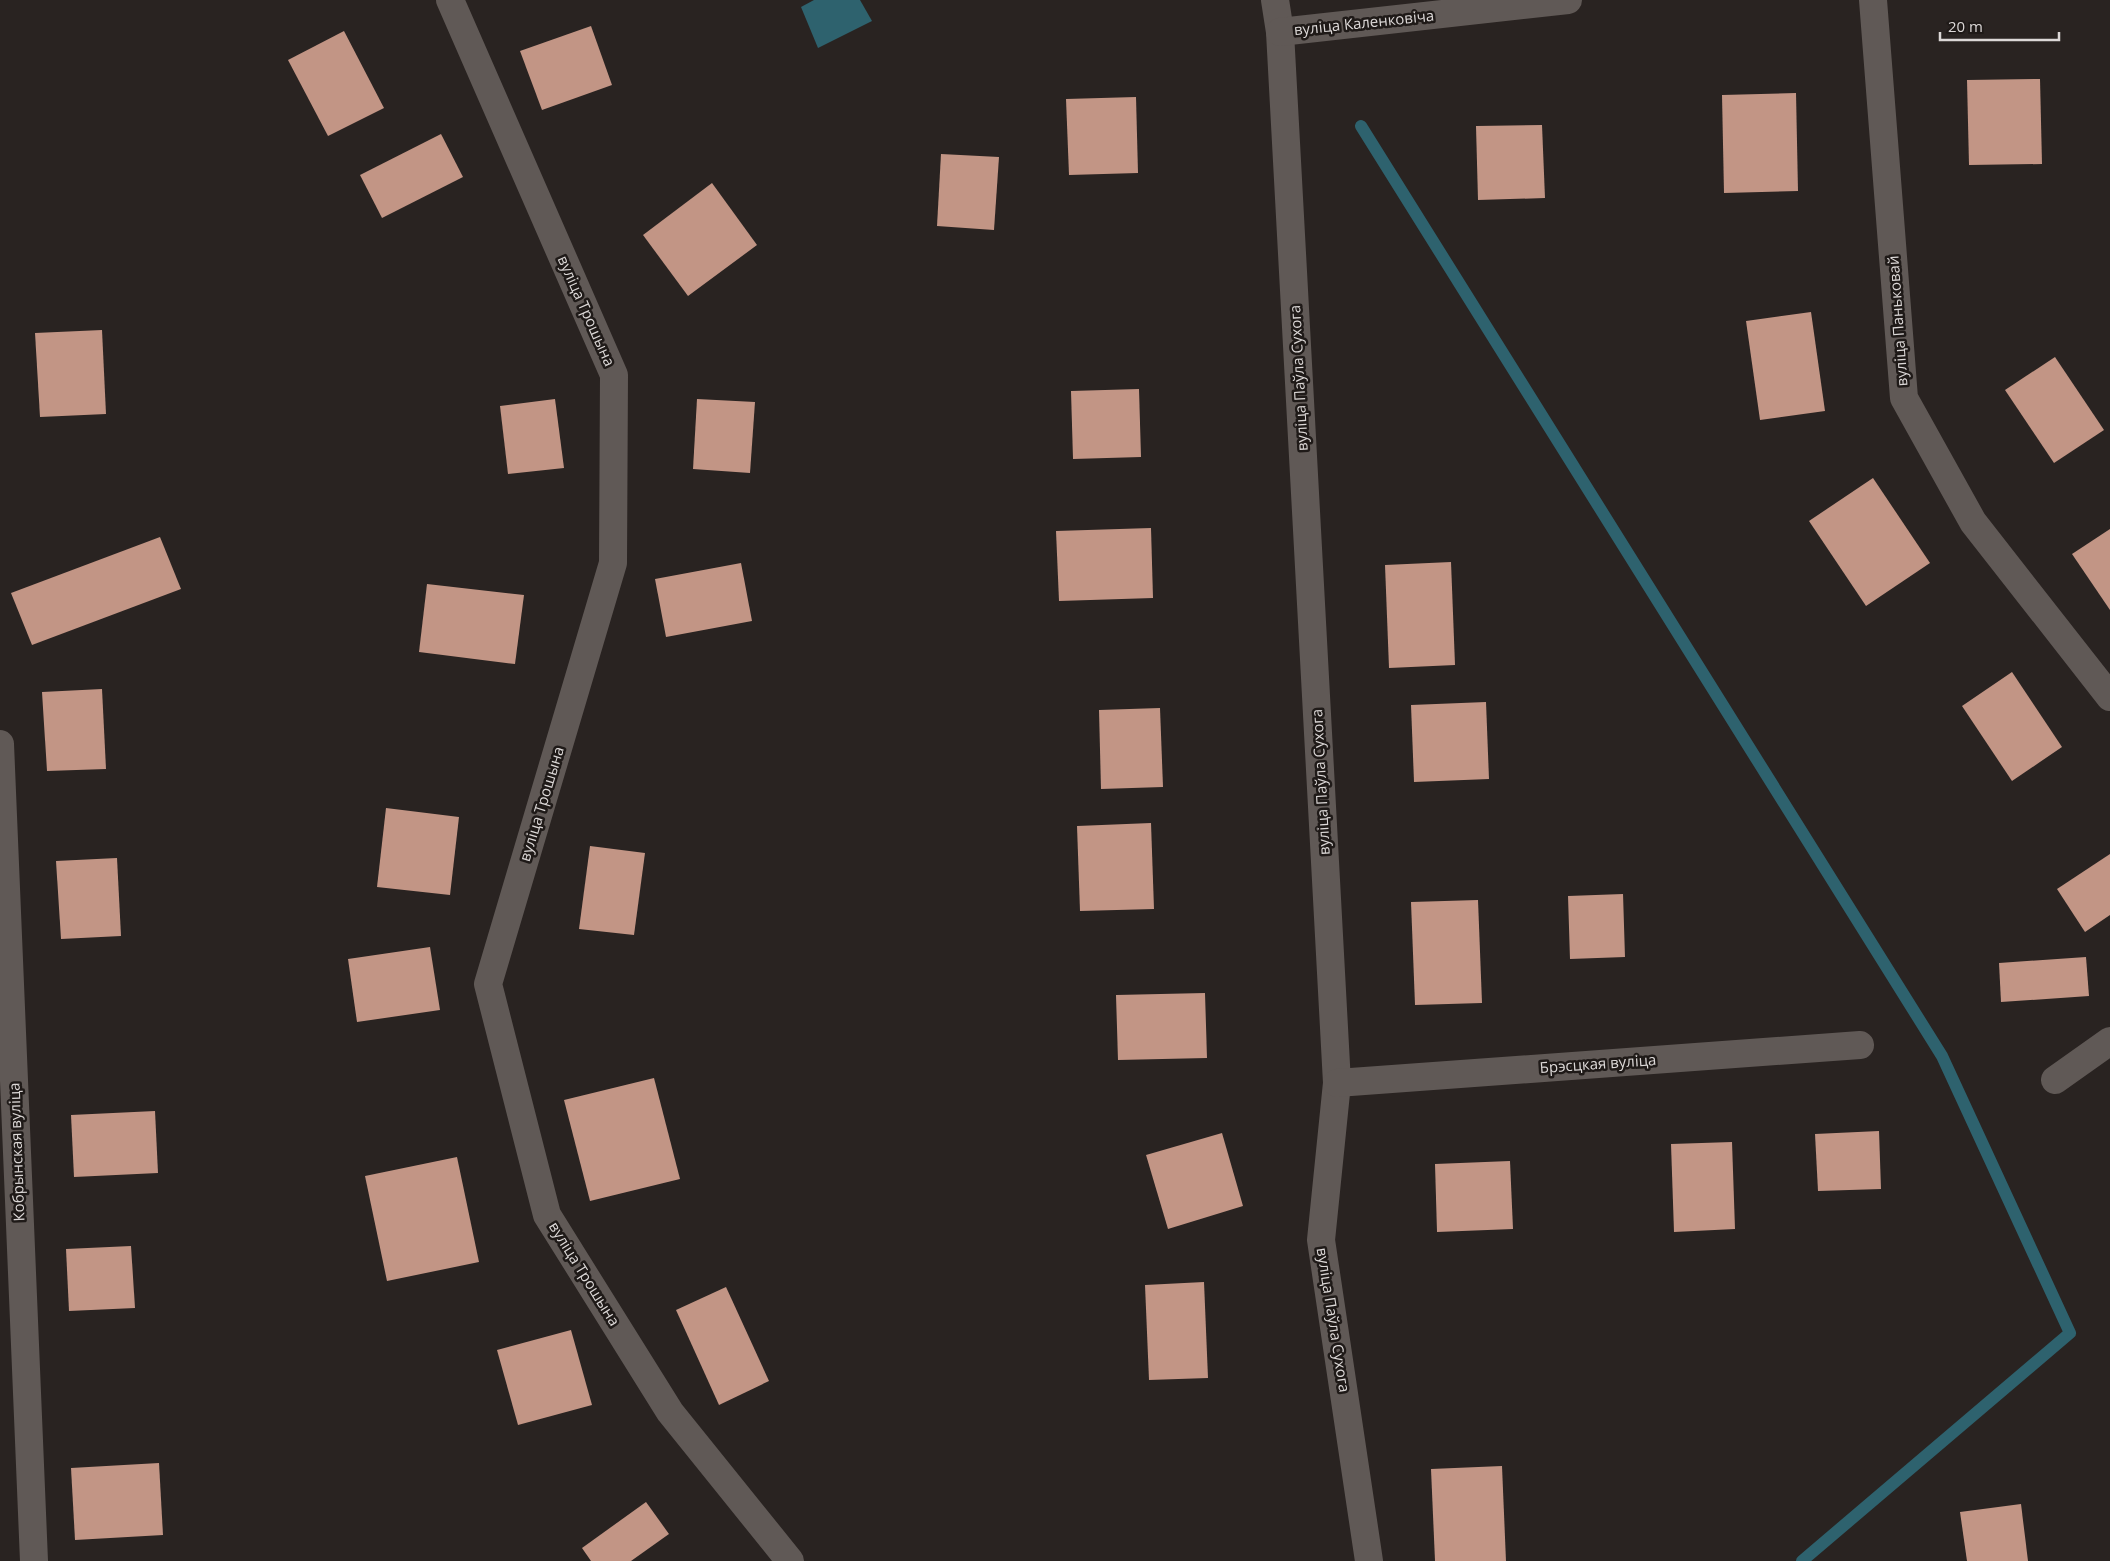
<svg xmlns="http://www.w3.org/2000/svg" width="2110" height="1561" font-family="'Open Sans',sans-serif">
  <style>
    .water { fill: #2e626e }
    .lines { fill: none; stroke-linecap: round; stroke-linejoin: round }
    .stream { stroke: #2e626e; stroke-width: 12 }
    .building { fill: #c29585 }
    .minor { stroke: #605956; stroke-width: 28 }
    .labels { text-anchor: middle; stroke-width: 5; stroke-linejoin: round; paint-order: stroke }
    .street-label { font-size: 15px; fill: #dcd8d7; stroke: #1f1a18 }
  </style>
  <rect width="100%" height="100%" fill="#292321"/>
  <polygon class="water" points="814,0 860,0 872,21 818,48 801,7"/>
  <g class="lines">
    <polyline class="stream" points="1361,126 1942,1056 2070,1333 1802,1561"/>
  </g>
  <g class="building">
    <polygon points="591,26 612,85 542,110 520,51"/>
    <polygon points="344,31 384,108 328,136 288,60"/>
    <polygon points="2040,79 2042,164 1969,165 1967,80"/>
    <polygon points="1796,93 1798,191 1724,193 1722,95"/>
    <polygon points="1136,97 1138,173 1069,175 1066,99"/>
    <polygon points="1542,125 1545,198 1478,200 1476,126"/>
    <polygon points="441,134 463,177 382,218 360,175"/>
    <polygon points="941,154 999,157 994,230 937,226"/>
    <polygon points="712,183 757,245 688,296 643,235"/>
    <polygon points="1811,312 1825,411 1760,420 1746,321"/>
    <polygon points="102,330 106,414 40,417 35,333"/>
    <polygon points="2055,357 2104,430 2054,463 2005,390"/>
    <polygon points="1139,389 1141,457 1073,459 1071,391"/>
    <polygon points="555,399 564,468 508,474 500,406"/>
    <polygon points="697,399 755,402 750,473 693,469"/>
    <polygon points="1873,478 1930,563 1866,606 1809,521"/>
    <polygon points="1151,528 1153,598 1059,601 1056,531"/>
    <polygon points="2110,529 2110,610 2072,554"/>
    <polygon points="160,537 181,589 32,645 11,593"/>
    <polygon points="1451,562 1455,665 1389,668 1385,565"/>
    <polygon points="741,563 752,621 666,637 655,579"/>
    <polygon points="427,584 524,595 515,664 419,652"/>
    <polygon points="2012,672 2062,747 2012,781 1962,706"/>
    <polygon points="102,689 106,769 47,771 42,692"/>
    <polygon points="1486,702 1489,779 1414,782 1411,705"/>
    <polygon points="1160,708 1163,787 1101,789 1099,710"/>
    <polygon points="386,808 459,817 450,895 377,887"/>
    <polygon points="1151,823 1154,909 1080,911 1077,826"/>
    <polygon points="590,846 645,853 634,935 579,929"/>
    <polygon points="2110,854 2110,915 2085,932 2057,889"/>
    <polygon points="117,858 121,936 61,939 56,861"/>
    <polygon points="1623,894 1625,957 1570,959 1568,896"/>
    <polygon points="1478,900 1482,1003 1415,1005 1411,902"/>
    <polygon points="430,947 440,1010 357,1022 348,959"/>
    <polygon points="2086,957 2089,996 2001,1002 1999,963"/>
    <polygon points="1205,993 1207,1058 1118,1060 1116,995"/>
    <polygon points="654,1078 680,1179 590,1201 564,1100"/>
    <polygon points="155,1111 158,1173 74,1177 71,1115"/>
    <polygon points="1879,1131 1881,1189 1818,1191 1815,1134"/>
    <polygon points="1222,1133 1243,1206 1168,1229 1146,1155"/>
    <polygon points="1732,1142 1735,1229 1674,1232 1671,1144"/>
    <polygon points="457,1157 479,1262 387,1281 365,1176"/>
    <polygon points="1510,1161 1513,1229 1437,1232 1435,1164"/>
    <polygon points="131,1246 135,1308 69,1311 66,1249"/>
    <polygon points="1204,1282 1208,1378 1149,1380 1145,1285"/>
    <polygon points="726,1287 769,1381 719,1405 676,1310"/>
    <polygon points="571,1330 592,1405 518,1425 497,1350"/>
    <polygon points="159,1463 163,1535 75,1540 71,1468"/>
    <polygon points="1502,1466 1506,1561 1435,1561 1431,1469"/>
    <polygon points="646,1502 669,1534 631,1561 591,1561 582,1548"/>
    <polygon points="2021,1504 2028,1561 1967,1561 1960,1512"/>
  </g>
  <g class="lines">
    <g class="minor">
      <polyline points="450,0 614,375 613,563 488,984 547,1215 670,1412 790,1561"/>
      <polyline points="1275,0 1280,32 1337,1083 1321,1240 1369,1561"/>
      <polyline points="1873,0 1904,398 1973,522 2110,697"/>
      <polyline points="1280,32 1568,0"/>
      <polyline points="0,744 34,1561"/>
      <polyline points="2055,1080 2110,1041"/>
      <polyline points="1337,1083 1860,1045"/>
    </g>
  </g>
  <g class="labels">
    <g class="street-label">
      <text transform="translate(1364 23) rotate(-6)" y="5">вуліца Каленковіча</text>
      <text transform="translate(586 311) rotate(66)" y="5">вуліца Трошына</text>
      <text transform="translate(1898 321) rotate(-94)" y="5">вуліца Паньковай</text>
      <text transform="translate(1299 378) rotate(-93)" y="5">вуліца Паўла Сухога</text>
      <text transform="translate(1321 782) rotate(-93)" y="5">вуліца Паўла Сухога</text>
      <text transform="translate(542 804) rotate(-73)" y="5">вуліца Трошына</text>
      <text transform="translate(1598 1064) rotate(-4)" y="5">Брэсцкая вуліца</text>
      <text transform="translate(17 1152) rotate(-92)" y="5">Кобрынская вуліца</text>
      <text transform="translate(584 1274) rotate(58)" y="5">вуліца Трошына</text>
      <text transform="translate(1333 1320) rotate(81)" y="5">вуліца Паўла Сухога</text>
    </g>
  </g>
  <path d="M1940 32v8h119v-8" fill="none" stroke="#dcd8d7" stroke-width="2.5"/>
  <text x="1948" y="32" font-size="15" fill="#dcd8d7" stroke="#1f1a18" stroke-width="4" paint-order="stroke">20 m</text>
</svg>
